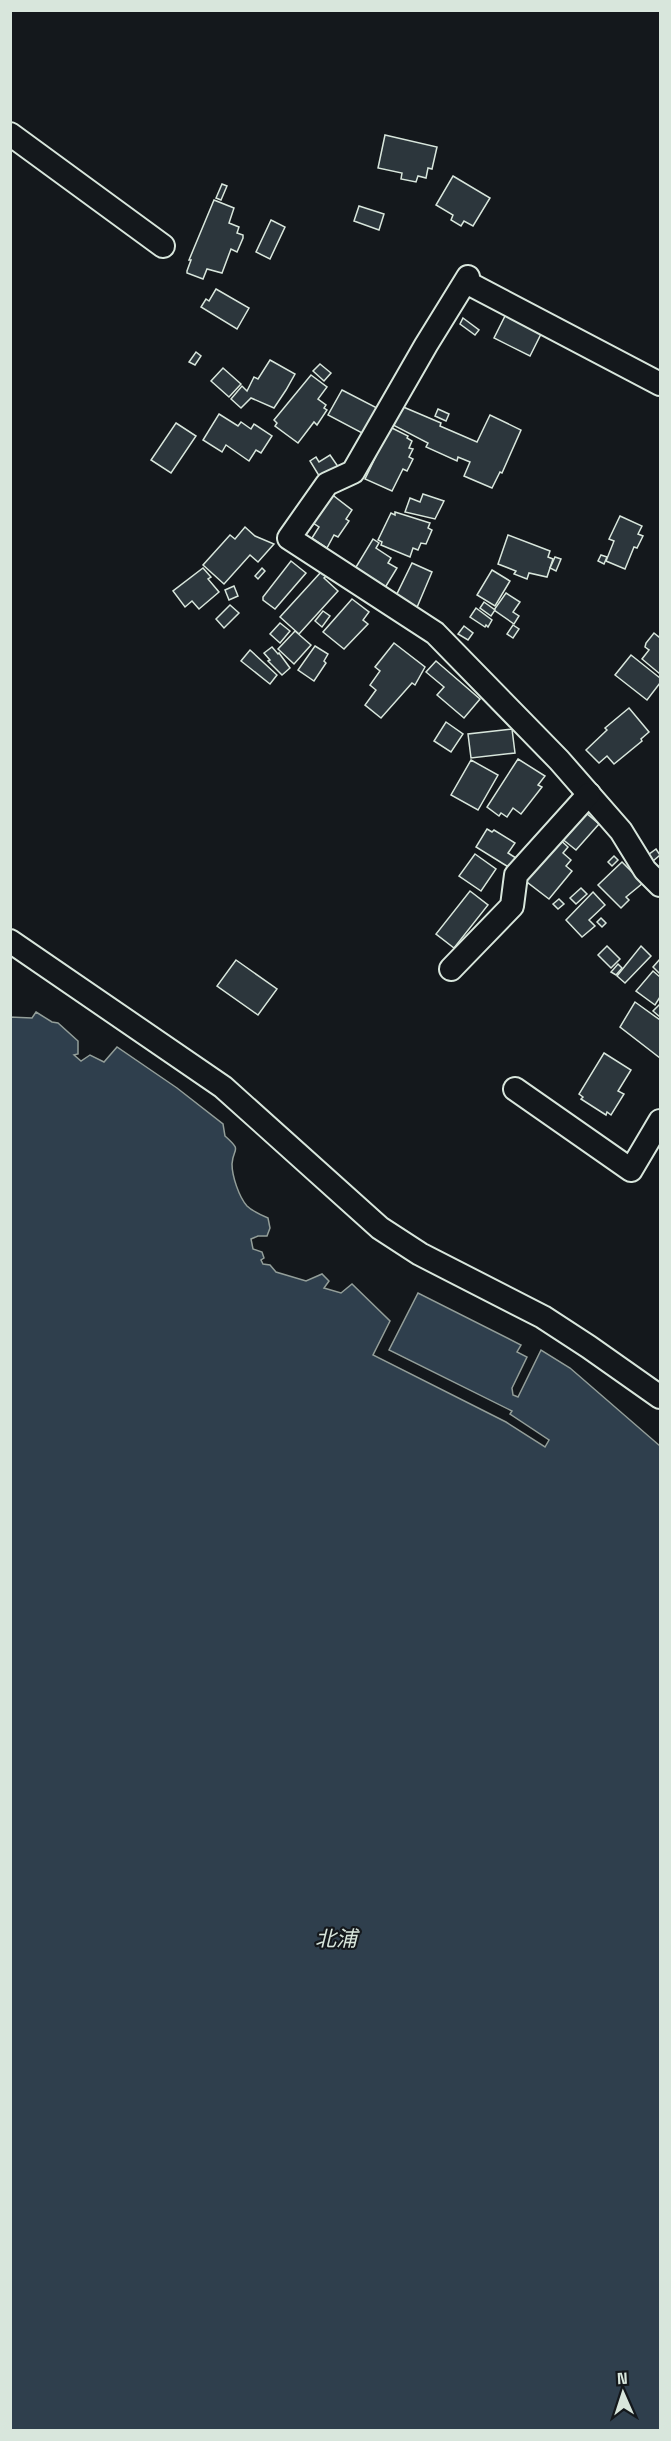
<svg xmlns="http://www.w3.org/2000/svg" width="671" height="2441" font-family="'Space Grotesk','Noto Sans JP',sans-serif">
  <style>
    .water { fill: #2f3f4d; stroke: #939e99; stroke-width: 1.5 }
    .building { fill: #2c363c; stroke: #d8e6dc; stroke-width: 1.5 }
    .lines { fill: none; stroke-linecap: round; stroke-linejoin: round }
    .minor-casing { stroke: #d8e6dc; stroke-width: 26 }
    .minor { stroke: #14181c; stroke-width: 22 }
    .labels { text-anchor: middle; stroke-width: 4.5; stroke-linejoin: round; paint-order: stroke }
    .water-label { font-size: 21px; font-style: italic; fill: #d8e6dc; stroke: #14181c }
  </style>
  <rect width="100%" height="100%" fill="#14181c"/>
  <path class="water" d="M36 1012 52 1022 58 1023 78 1041V1054L74 1055 81 1061 90 1055 104 1062 117 1047 177 1088 223 1124 225 1136C243 1152 233 1147 232 1164 232 1176 239 1197 247 1206 252 1211 261 1215 268 1218L270 1228 267 1236H258L251 1239 253 1249 262 1252 264 1258 261 1260 263 1264 270 1265 276 1272 306 1281 322 1274 329 1281 324 1288 341 1293 352 1284 390 1321 373 1355 506 1422 545 1447 549 1440 510 1414 512 1411 389 1350 418 1293 521 1345 517 1352 527 1357 512 1388 513 1395 518 1397 541 1350 570 1368 660 1446V2430H11L10 1017 32 1018Z"/>
  <g class="building">
    <polygon points="385,135 437,147 432,169 428,168 426,178 418,176 416,182 401,179 402,173 378,168"/>
    <polygon points="453,176 490,198 473,226 464,221 461,226 451,220 453,215 436,205"/>
    <polygon points="222,184 227,186 221,200 216,198"/>
    <polygon points="214,200 234,208 229,223 239,227 237,233 243,235 243,238 237,252 231,249 222,273 207,269 203,279 187,273 187,271 191,260 189,260"/>
    <polygon points="359,206 384,214 379,230 354,221"/>
    <polygon points="271,220 285,227 270,259 256,252"/>
    <polygon points="216,289 249,308 237,329 201,307 206,299 209,301"/>
    <polygon points="507,312 543,330 530,356 494,338"/>
    <polygon points="463,318 479,330 475,335 460,324"/>
    <polygon points="196,352 201,356 195,365 189,362"/>
    <polygon points="270,360 295,374 286,390 274,408 251,398 241,408 231,399 242,386 247,391 254,377 258,379"/>
    <polygon points="320,364 331,373 324,381 313,371"/>
    <polygon points="223,368 241,384 229,397 211,381"/>
    <polygon points="311,375 327,387 318,399 326,405 324,408 327,410 317,425 314,422 298,443 275,426 277,423 274,420"/>
    <polygon points="342,390 377,408 364,432 362,433 328,415"/>
    <polygon points="401,406 441,423 440,426 477,442 490,415 521,430 502,473 500,472 492,488 464,476 470,462 458,457 457,461 426,447 428,443 393,425"/>
    <polygon points="438,409 449,414 446,421 435,416"/>
    <polygon points="219,414 238,426 241,422 251,429 254,424 272,436 261,453 256,450 249,461 226,445 222,452 203,440"/>
    <polygon points="176,423 196,436 171,473 151,460"/>
    <polygon points="390,427 408,436 407,438 412,441 409,448 413,449 409,457 413,459 407,471 403,469 392,491 365,479"/>
    <polygon points="330,455 339,468 321,479 310,461 316,457 319,462"/>
    <polygon points="330,493 352,510 346,519 349,521 338,537 334,535 327,548 312,538 319,527 310,521"/>
    <polygon points="423,494 444,501 435,519 405,512 410,498 420,502"/>
    <polygon points="395,512 430,523 428,528 432,530 426,544 421,543 418,550 413,548 410,557 381,545 382,542 378,540 391,513 395,515"/>
    <polygon points="620,516 642,526 638,534 643,536 637,548 634,547 625,569 606,561 614,541 609,539"/>
    <polygon points="245,527 255,536 274,544 258,562 250,555 224,584 203,565 230,535 235,539"/>
    <polygon points="508,535 550,551 548,557 553,559 547,577 529,573 527,579 514,574 516,571 498,564"/>
    <polygon points="373,539 379,543 376,548 391,558 388,563 397,568 383,591 353,572"/>
    <polygon points="601,555 607,557 604,564 598,561"/>
    <polygon points="555,557 561,559 556,571 550,568"/>
    <polygon points="291,561 306,573 275,609 263,600 263,597"/>
    <polygon points="412,563 432,572 415,612 393,602"/>
    <polygon points="203,568 211,577 208,579 219,592 199,609 192,601 185,607 173,591"/>
    <polygon points="262,568 265,571 258,579 255,576"/>
    <polygon points="492,570 510,581 495,606 477,595"/>
    <polygon points="321,572 326,576 324,578 338,591 299,634 280,617"/>
    <polygon points="234,586 238,596 229,600 225,590"/>
    <polygon points="506,593 520,602 513,612 519,616 514,624 494,610"/>
    <polygon points="352,599 369,612 363,620 368,624 344,649 323,632"/>
    <polygon points="484,602 495,610 491,616 480,608"/>
    <polygon points="230,605 239,613 224,628 216,619"/>
    <polygon points="476,608 492,620 488,627 486,625 485,627 470,617"/>
    <polygon points="323,611 330,616 322,627 315,621"/>
    <polygon points="280,623 290,631 280,643 270,634"/>
    <polygon points="513,625 519,629 513,638 507,634"/>
    <polygon points="464,626 473,633 468,640 458,634"/>
    <polygon points="295,631 311,645 294,664 278,649"/>
    <polygon points="654,633 659,637 660,635 660,674 642,659 649,650 645,647 646,643"/>
    <polygon points="394,643 425,667 415,685 412,683 381,718 365,705 376,690 370,685 380,671 375,667"/>
    <polygon points="315,646 328,654 324,661 326,663 314,681 298,670"/>
    <polygon points="272,647 278,654 279,653 290,668 282,675 268,661 270,660 264,653"/>
    <polygon points="250,650 277,675 270,684 241,661"/>
    <polygon points="631,655 660,678 660,683 647,700 615,675"/>
    <polygon points="436,661 480,699 464,718 437,695 444,687 426,672"/>
    <polygon points="629,708 649,732 641,739 642,741 614,764 607,756 599,763 586,750 607,730 605,728"/>
    <polygon points="446,722 463,734 451,752 434,741"/>
    <polygon points="512,729 515,753 471,758 468,734"/>
    <polygon points="518,759 545,776 538,785 542,787 521,814 513,808 507,817 501,813 499,816 487,807"/>
    <polygon points="471,760 498,775 478,810 451,795"/>
    <polygon points="579,807 599,824 576,850 556,834"/>
    <polygon points="487,829 492,832 494,830 515,843 508,853 516,858 510,868 476,847"/>
    <polygon points="557,837 568,847 563,853 571,860 566,866 572,871 549,899 523,879"/>
    <polygon points="656,849 660,855 653,861 648,855"/>
    <polygon points="475,854 496,869 481,891 459,876"/>
    <polygon points="614,856 618,860 612,866 608,862"/>
    <polygon points="622,862 643,883 626,897 629,900 621,908 598,885"/>
    <polygon points="581,888 587,894 576,904 570,898"/>
    <polygon points="470,891 488,905 454,948 436,934"/>
    <polygon points="593,892 605,905 589,920 595,926 582,937 566,920"/>
    <polygon points="559,899 564,904 558,909 553,904"/>
    <polygon points="601,918 606,923 602,927 597,922"/>
    <polygon points="607,946 620,959 611,968 598,955"/>
    <polygon points="641,946 651,956 625,983 617,976"/>
    <polygon points="660,959 660,974 653,967"/>
    <polygon points="236,960 277,989 258,1015 217,986"/>
    <polygon points="618,964 622,968 616,975 611,972"/>
    <polygon points="653,971 660,977 660,997 655,1005 636,991"/>
    <polygon points="635,1002 660,1020 660,1058 620,1027"/>
    <polygon points="660,1004 660,1017 653,1011"/>
    <polygon points="604,1053 631,1070 618,1091 624,1094 611,1115 607,1112 606,1115 581,1099 583,1097 579,1094"/>
  </g>
  <g class="lines">
    <defs>
      <g id="minor">
        <polyline points="10,134 163,246"/>
        <polyline points="468,277 426,345 353,472 327,484 289,538 435,633 559,760 621,831 645,870 660,885"/>
        <polyline points="466,282 660,384"/>
        <polyline points="10,941 223,1087 380,1228 420,1254 543,1317 589,1347 660,1397"/>
        <polyline points="451,969 512,906 516,875 589,794"/>
        <polyline points="515,1089 631,1170 660,1121"/>
      </g>
    </defs>
    <use href="#minor" class="minor-casing"/>
    <use href="#minor" class="minor"/>
  </g>
  <g class="labels">
    <g class="water-label">
      <text x="336" y="1946">北浦</text>
    </g>
  </g>
  <rect width="671" height="2441" fill="none" stroke="#d8e6dc" stroke-width="24"/>
  <g transform="translate(623 2393) rotate(357)" stroke="#14181c" stroke-width="4.5" paint-order="stroke">
  <path d="M0-4.5L10 22L0 15L-10 22Z" fill="#d8e6dc"/>
  <text y="-9" font-size="16" font-weight="bold" text-anchor="middle" fill="#d8e6dc">N</text>
  </g>
</svg>
